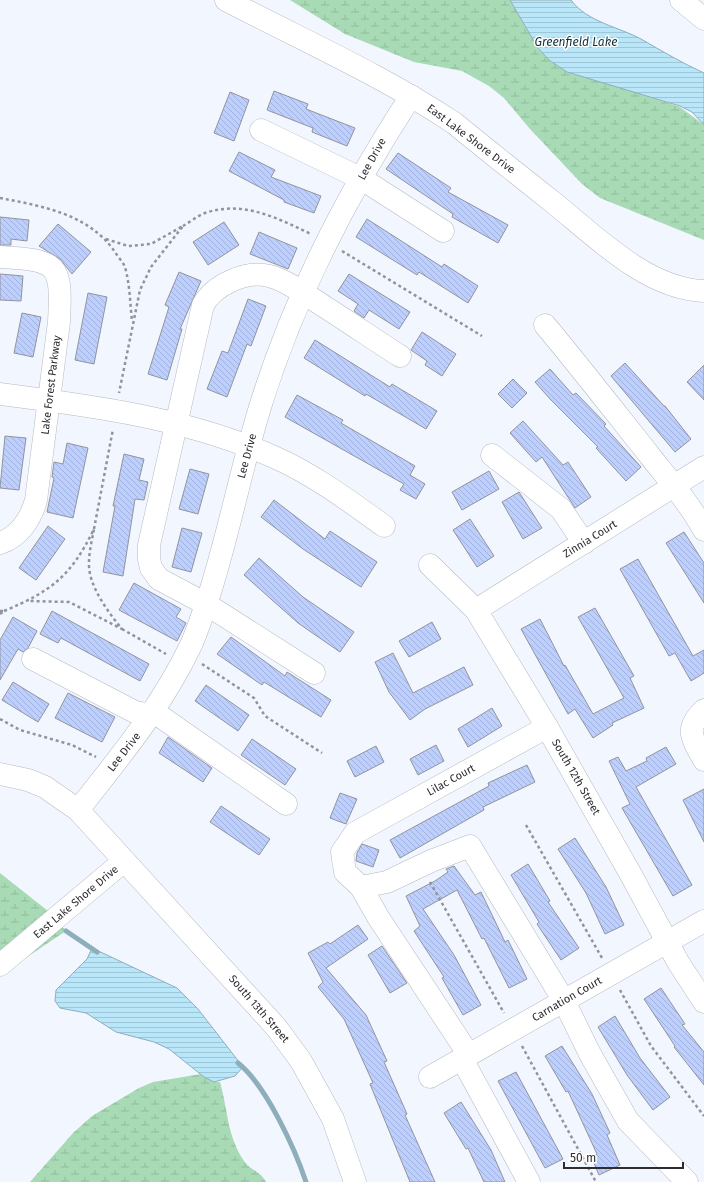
<svg xmlns="http://www.w3.org/2000/svg" width="704" height="1182" viewBox="0 0 704 1182" font-family="'Fira Sans',sans-serif">
	<defs>
		<pattern id="wetland-marsh" width="20" height="14" patternUnits="userSpaceOnUse"><rect width="20" height="14" fill="#a8dbb5"/><path d="M1 5h8M5 5V1M11 12h8M15 12V8" fill="none" stroke="#91bc9c"/></pattern>
		<pattern id="water-rules" width="6" height="5" patternUnits="userSpaceOnUse"><rect width="6" height="5" fill="#b9e6f8"/><path d="M0 2.5h6" fill="none" stroke="#9fc6d5"/></pattern>
		<pattern id="building-back-hatch" width="6" height="6" patternUnits="userSpaceOnUse"><rect width="6" height="6" fill="#bdcfff"/><path d="M-1 5l2 2M0 0l6 6M5-1l2 2" fill="none" stroke="#a3b2db"/></pattern>
	</defs>
	<rect width="100%" height="100%" fill="#f2f6ff"/>
	<g fill="url(#wetland-marsh)">
		<path d="M 290,0 L 510,0 L 538,48 L 567,72 L 630,90 L 680,107 L 704,125 L 704,240 L 600,198 L 582,184 L 530,129 L 504,98 L 489,86 L 462,71 L 414,62 L 345,34 Z"/>
		<path d="M 0,873 L 48,911 L 66,931 L 0,975 Z"/>
		<path d="M 201,1074 L 214,1082 L 220,1082 C 228,1110 227,1136 244,1161 C 250,1170 260,1171 266,1182 L 30,1182 L 73,1133 L 92,1116 L 139,1088 L 153,1082 Z"/>
	</g>
	<g fill="url(#water-rules)" stroke="#8faebc">
		<path d="M 510,0 L 571,0 C 587,22 619,27 641,39 C 662,51 682,63 704,73 L 704,125 L 692,112 L 680,106 L 567,72 L 549,60 L 538,48 Z"/>
		<path d="M 92,948 L 177,988 L 198,1009 L 243,1067 L 235,1076 L 214,1082 L 204,1077 L 169,1049 L 154,1042 L 116,1032 L 86,1013 L 60,1008 L 55,1001 L 56,990 L 87,959 Z"/>
	</g>
	<g fill="none" stroke-linecap="round" stroke-linejoin="round">
		<g stroke="#8faebc" stroke-width="5">
			<path d="M 66,931 L 97,952"/>
			<path d="M 238,1063 C 266,1085 295,1149 306,1182"/>
		</g>
	</g>
	<g fill="url(#building-back-hatch)" stroke="#91949c">
		<path d="M 274,91 L 308,104 L 306,109 L 355,128 L 347,146 L 312,132 L 313,128 L 267,110 Z"/>
		<path d="M 230,92 L 249,100 L 234,141 L 214,133 Z"/>
		<path d="M 239,152 L 275,170 L 271,177 L 321,196 L 314,213 L 284,202 L 284,200 L 229,171 Z"/>
		<path d="M 398,153 L 451,188 L 448,192 L 508,225 L 498,243 L 452,217 L 453,214 L 386,169 Z"/>
		<path d="M 0,217 L 29,220 L 27,241 L 11,239 L 11,245 L 0,245 Z"/>
		<path d="M 367,219 L 442,267 L 444,264 L 478,286 L 468,303 L 419,272 L 417,275 L 356,237 Z"/>
		<path d="M 224,222 L 239,245 L 208,265 L 193,242 Z"/>
		<path d="M 58,224 L 91,252 L 72,274 L 60,259 L 39,246 Z"/>
		<path d="M 259,232 L 297,248 L 288,269 L 250,254 Z"/>
		<path d="M 179,272 L 201,281 L 180,329 L 182,329 L 167,380 L 148,374 L 169,307 L 165,305 Z"/>
		<path d="M 0,274 L 23,276 L 21,301 L 0,300 Z"/>
		<path d="M 349,274 L 410,312 L 399,329 L 369,310 L 364,318 L 354,311 L 358,304 L 338,291 Z"/>
		<path d="M 88,293 L 107,297 L 94,364 L 75,360 Z"/>
		<path d="M 248,299 L 266,306 L 251,346 L 247,344 L 227,397 L 207,389 L 222,351 L 228,353 Z"/>
		<path d="M 22,313 L 41,317 L 33,357 L 14,353 Z"/>
		<path d="M 422,332 L 456,354 L 442,376 L 425,365 L 427,361 L 411,350 Z"/>
		<path d="M 315,340 L 390,387 L 392,384 L 437,411 L 426,429 L 366,394 L 365,396 L 304,358 Z"/>
		<path d="M 625,363 L 664,406 L 665,406 L 691,439 L 675,452 L 611,376 Z"/>
		<path d="M 704,365 L 704,400 L 687,382 Z"/>
		<path d="M 550,369 L 573,395 L 576,393 L 606,424 L 604,426 L 641,467 L 626,481 L 596,448 L 598,447 L 550,399 L 535,382 Z"/>
		<path d="M 513,379 L 527,393 L 512,408 L 498,394 Z"/>
		<path d="M 297,395 L 343,420 L 341,423 L 415,466 L 410,475 L 425,484 L 416,499 L 400,490 L 404,484 L 285,417 Z"/>
		<path d="M 523,421 L 563,465 L 568,462 L 591,497 L 575,508 L 542,457 L 536,462 L 510,433 Z"/>
		<path d="M 5,436 L 26,438 L 19,490 L 0,488 Z"/>
		<path d="M 67,443 L 88,448 L 73,518 L 47,512 L 54,478 L 52,477 L 54,462 L 63,464 Z"/>
		<path d="M 124,454 L 144,459 L 139,480 L 148,482 L 144,500 L 135,499 L 123,576 L 103,572 L 115,506 L 113,506 Z"/>
		<path d="M 190,469 L 209,474 L 198,514 L 179,509 Z"/>
		<path d="M 489,471 L 499,489 L 462,510 L 452,492 Z"/>
		<path d="M 519,492 L 542,528 L 523,539 L 502,502 Z"/>
		<path d="M 274,500 L 325,539 L 330,531 L 377,562 L 361,587 L 303,549 L 261,517 Z"/>
		<path d="M 470,519 L 494,556 L 477,567 L 453,530 Z"/>
		<path d="M 48,526 L 65,539 L 36,580 L 19,568 Z"/>
		<path d="M 182,528 L 202,533 L 191,572 L 172,567 Z"/>
		<path d="M 684,532 L 704,563 L 704,603 L 666,543 Z"/>
		<path d="M 259,558 L 303,597 L 354,632 L 340,652 L 298,623 L 244,575 Z"/>
		<path d="M 638,559 L 693,656 L 704,650 L 704,673 L 691,681 L 675,653 L 669,656 L 620,569 Z"/>
		<path d="M 134,583 L 181,609 L 176,617 L 186,623 L 177,641 L 119,610 Z"/>
		<path d="M 595,608 L 634,676 L 630,678 L 644,708 L 612,723 L 613,725 L 593,738 L 575,709 L 568,714 L 521,629 L 540,619 L 564,666 L 565,665 L 593,714 L 624,698 L 578,617 Z"/>
		<path d="M 52,611 L 149,664 L 140,681 L 61,638 L 58,643 L 40,634 Z"/>
		<path d="M 13,617 L 37,631 L 28,648 L 23,652 L 18,649 L 0,680 L 0,640 Z"/>
		<path d="M 432,622 L 441,639 L 409,657 L 399,641 Z"/>
		<path d="M 231,637 L 285,676 L 287,672 L 331,700 L 321,717 L 264,682 L 262,685 L 217,654 Z"/>
		<path d="M 393,653 L 413,693 L 464,667 L 473,685 L 425,709 L 410,720 L 389,692 L 375,662 Z"/>
		<path d="M 13,682 L 49,704 L 38,722 L 2,700 Z"/>
		<path d="M 206,685 L 249,715 L 238,731 L 195,701 Z"/>
		<path d="M 68,693 L 115,717 L 102,742 L 55,718 Z"/>
		<path d="M 492,708 L 502,726 L 468,747 L 458,729 Z"/>
		<path d="M 168,737 L 212,768 L 203,782 L 159,753 Z"/>
		<path d="M 252,739 L 296,769 L 285,785 L 241,755 Z"/>
		<path d="M 436,745 L 444,761 L 418,775 L 410,759 Z"/>
		<path d="M 376,746 L 384,762 L 355,777 L 347,761 Z"/>
		<path d="M 666,747 L 676,764 L 636,787 L 692,885 L 673,896 L 622,808 L 630,804 L 609,761 L 618,757 L 626,771 L 647,761 L 646,758 Z"/>
		<path d="M 527,765 L 535,782 L 483,807 L 484,810 L 400,858 L 390,840 L 489,786 L 488,783 Z"/>
		<path d="M 704,789 L 704,842 L 683,800 Z"/>
		<path d="M 340,793 L 357,799 L 346,824 L 330,818 Z"/>
		<path d="M 221,806 L 270,839 L 259,855 L 210,822 Z"/>
		<path d="M 575,838 L 606,887 L 624,925 L 605,934 L 586,893 L 558,849 Z"/>
		<path d="M 362,844 L 379,850 L 373,867 L 356,861 L 357,853 Z"/>
		<path d="M 528,864 L 550,901 L 548,902 L 579,948 L 561,960 L 537,924 L 539,922 L 511,875 Z"/>
		<path d="M 454,866 L 475,895 L 481,892 L 505,942 L 508,940 L 527,979 L 509,988 L 484,938 L 482,939 L 457,890 L 423,909 L 454,955 L 481,1005 L 463,1015 L 442,978 L 444,977 L 414,931 L 420,926 L 406,896 L 435,881 L 448,872 L 446,869 Z"/>
		<path d="M 358,925 L 368,939 L 326,968 L 366,1015 L 387,1061 L 384,1062 L 407,1114 L 405,1115 L 435,1182 L 410,1182 L 370,1084 L 373,1083 L 344,1019 L 318,987 L 323,982 L 308,953 L 328,942 L 330,944 Z"/>
		<path d="M 382,946 L 407,983 L 390,993 L 368,955 Z"/>
		<path d="M 661,988 L 685,1024 L 682,1025 L 704,1052 L 704,1085 L 674,1047 L 675,1046 L 644,999 Z"/>
		<path d="M 615,1016 L 640,1058 L 670,1097 L 653,1110 L 627,1075 L 598,1027 Z"/>
		<path d="M 562,1046 L 592,1094 L 610,1133 L 607,1135 L 620,1165 L 599,1175 L 591,1156 L 597,1154 L 568,1091 L 566,1092 L 545,1056 Z"/>
		<path d="M 516,1072 L 563,1159 L 545,1168 L 498,1081 Z"/>
		<path d="M 461,1102 L 491,1150 L 505,1182 L 484,1182 L 468,1148 L 466,1149 L 444,1113 Z"/>
	</g>
	<g fill="none" stroke-linecap="round" stroke-linejoin="round">
		<g stroke="#b6b9c2" stroke-width="23">
			<g id="minor">
				<path d="M 226,0 C 302,40 382,75 454,123 C 487,150 521,177 554,203 C 596,237 647,289 704,291"/>
				<path d="M 681,0 L 704,19"/>
				<path d="M 261,130 L 362,179 L 443,231"/>
				<path d="M 0,257 C 59,260 62,264 59,322 L 36,500 C 31,519 19,537 0,543"/>
				<path d="M 545,325 C 581,368 615,412 650,456 C 669,480 689,503 704,530"/>
				<path d="M 0,394 C 93,406 187,418 274,457 C 313,474 349,501 384,526"/>
				<path d="M 492,455 L 561,509 L 584,543"/>
				<path d="M 430,565 L 476,610 L 547,727 L 630,873 L 678,962 L 704,1002"/>
				<path d="M 476,610 L 704,467"/>
				<path d="M 33,659 L 135,712 L 147,714 L 154,712 L 286,804"/>
				<path d="M 314,673 L 206,604 L 159,579 L 151,568 L 149,559 L 149,545 L 203,305 C 214,285 246,270 269,276 C 287,280 309,297 325,307 C 350,323 375,340 400,356"/>
				<path d="M 704,710 C 684,729 692,738 704,760"/>
				<path d="M 547,727 L 355,833 L 342,852 L 345,872 L 361,887 L 387,882 L 431,861 L 470,846 L 564,1001 L 590,1054 L 628,1121 L 687,1182"/>
				<path d="M 0,774 L 28,780 L 45,787 L 78,810 L 276,1027 L 301,1061 L 333,1119 L 355,1182"/>
				<path d="M 78,810 C 120,757 162,706 191,645 C 199,627 205,608 211,589 C 230,528 242,465 261,404 C 295,295 349,191 411,96"/>
				<path d="M 361,887 L 378,917 L 469,1055"/>
				<path d="M 0,965 L 124,861"/>
				<path d="M 462,1059 L 529,1182"/>
				<path d="M 430,1077 L 704,921"/>
			</g>
		</g>
		<g stroke="#92949b" stroke-width="2.5" stroke-dasharray="3 3" stroke-linecap="butt">
			<path d="M 0,198 C 42,206 89,214 115,252 C 118,257 123,262 125,267 C 130,285 130,303 132,321"/>
			<path d="M 183,226 C 190,222 197,216 205,213 C 243,200 277,218 311,234"/>
			<path d="M 106,239 L 128,246 L 151,244 L 183,226 L 151,267 L 140,290 L 119,393"/>
			<path d="M 342,251 L 482,336"/>
			<path d="M 94,529 L 113,429"/>
			<path d="M 0,611 L 4,611 L 0,614"/>
			<path d="M 4,611 C 52,591 71,576 94,529 C 92,540 89,552 89,563 C 88,585 108,612 122,629 L 69,602 L 29,601"/>
			<path d="M 122,629 L 166,654"/>
			<path d="M 202,664 L 254,698 L 265,716 L 322,753"/>
			<path d="M 0,719 L 20,730 L 72,745 L 96,757"/>
			<path d="M 526,825 L 602,958"/>
			<path d="M 430,882 L 504,1013"/>
			<path d="M 620,990 L 651,1046 L 704,1116"/>
			<path d="M 522,1046 L 596,1182"/>
		</g>
		<use href="#minor" stroke="#fff" stroke-width="22"/>
	</g>
	<g text-anchor="middle" dominant-baseline="central" stroke-width="3" stroke-linejoin="round" paint-order="stroke">
		<g font-size="11" fill="#2c2d31" stroke="#fff">
			<text transform="translate(471 139) rotate(37)">East Lake Shore Drive</text>
			<text transform="translate(372 159) rotate(-61)">Lee Drive</text>
			<text transform="translate(51 385) rotate(-83)">Lake Forest Parkway</text>
			<text transform="translate(247 456) rotate(-75)">Lee Drive</text>
			<text transform="translate(590 539) rotate(-32)">Zinnia Court</text>
			<text transform="translate(124 752) rotate(-52)">Lee Drive</text>
			<text transform="translate(576 777) rotate(60)">South 12th Street</text>
			<text transform="translate(451 780) rotate(-29)">Lilac Court</text>
			<text transform="translate(76 902) rotate(-40)">East Lake Shore Drive</text>
			<text transform="translate(567 999) rotate(-30)">Carnation Court</text>
			<text transform="translate(259 1009) rotate(49)">South 13th Street</text>
		</g>
		<g font-size="12" font-style="italic" fill="#0d323f" stroke="#fff">
			<text x="576" y="42">Greenfield Lake</text>
		</g>
	</g>
	<path d="M564 1162v6h119v-6" fill="none" stroke="#2c2d31" stroke-width="2"/>
	<text x="570" y="1162" font-size="12" fill="#2c2d31" stroke="#ffffff" stroke-width="3" paint-order="stroke">50 m</text>
</svg>
